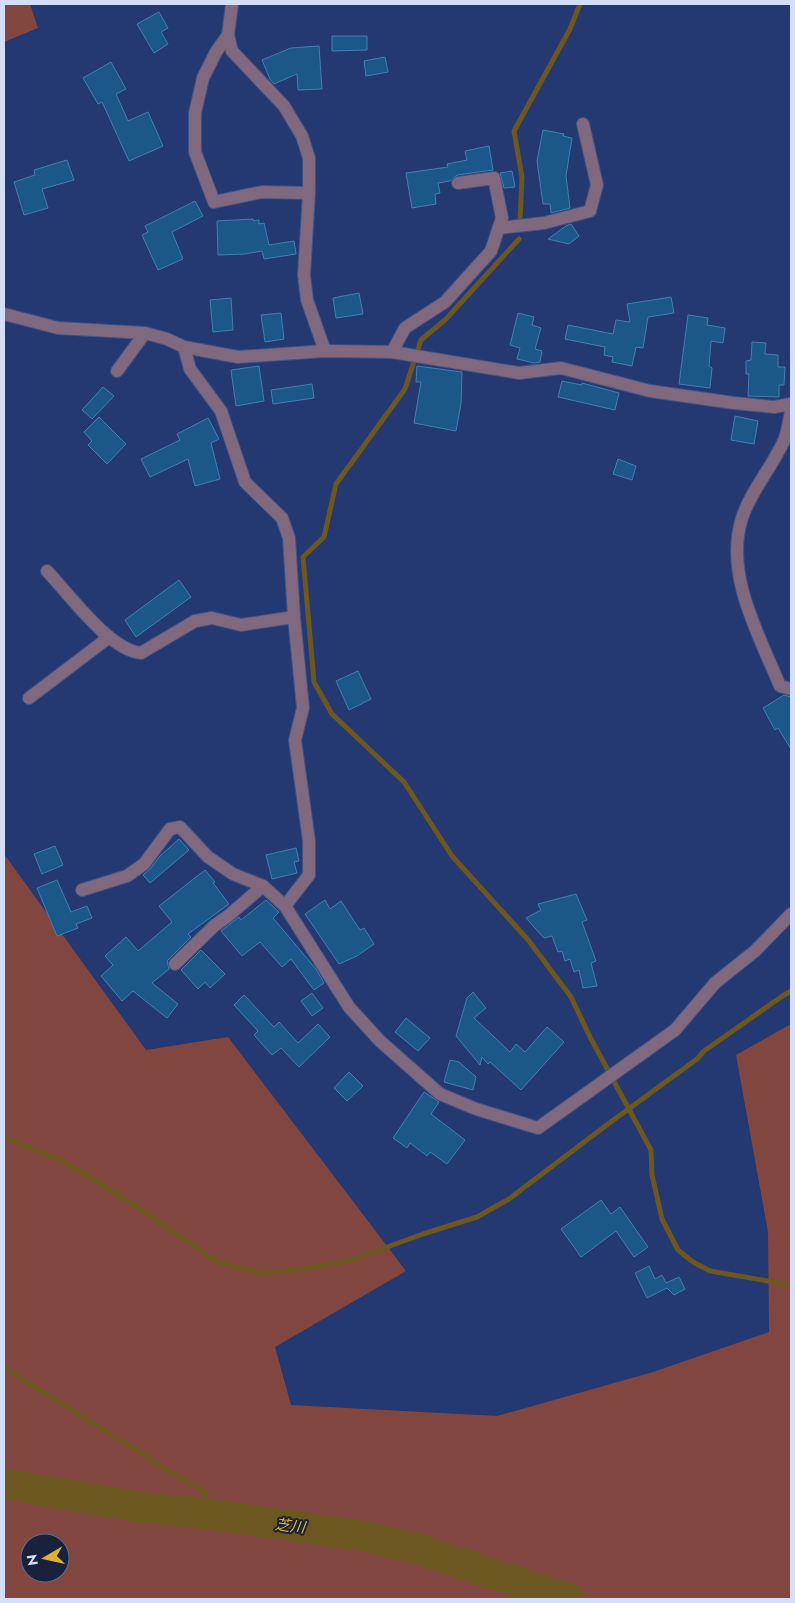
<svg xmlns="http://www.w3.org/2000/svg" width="795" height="1603" viewBox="0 0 795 1603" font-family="Jost,'Noto Sans JP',sans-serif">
	<rect width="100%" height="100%" fill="#243871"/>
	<g fill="#824640" fill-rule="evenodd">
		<path d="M 4,4 L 30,4 L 38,28 L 4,42 Z"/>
		<path d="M 4,854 L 146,1050 L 228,1037 L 406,1271 L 275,1347 L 291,1405 L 497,1416 L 653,1372 L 769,1332 L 768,1232 L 736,1055 L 791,1024 L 791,1599 L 4,1599 ZM 30,1543 L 60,1543 L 60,1573 L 30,1573 Z"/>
	</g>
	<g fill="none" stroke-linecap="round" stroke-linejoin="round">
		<g stroke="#6d5720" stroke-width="5">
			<path d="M 520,219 L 522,177 L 514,131 L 570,29 L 580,4"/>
			<path d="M 519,239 L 446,319 L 421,340 L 405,389 L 336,484 L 324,537 L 303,557 L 314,682 L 332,714 L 404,782 L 452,856 L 529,941 L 571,997 L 590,1037 L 651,1150 L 652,1175 L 662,1219 L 678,1250 L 693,1262 L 710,1271 L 791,1285"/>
			<path d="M 4,1137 L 62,1161 L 133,1204 L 207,1255 L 223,1264 L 261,1273 L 298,1270 L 349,1261 L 423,1234 L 477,1217 L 509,1199 L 608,1124 L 697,1059 L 704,1051 L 781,997 L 791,991"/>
			<path d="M 4,1368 L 154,1461 C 168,1474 189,1481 205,1492 L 208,1514"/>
		</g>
		<path stroke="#6d5720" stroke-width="31" d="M 4,1484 L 140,1507 L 208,1514 L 363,1536 L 415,1548 L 569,1599"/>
	</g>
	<g fill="#1b5889" stroke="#447fb3">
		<path d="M 159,12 L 168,28 L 161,32 L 168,44 L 154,53 L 137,24 Z"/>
		<path d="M 332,36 L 367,36 L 367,50 L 332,51 Z"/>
		<path d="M 319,46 L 322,89 L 298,90 L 297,74 L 274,84 L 270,79 L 262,60 L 291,48 Z"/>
		<path d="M 385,57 L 388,72 L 366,76 L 364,61 Z"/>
		<path d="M 111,62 L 126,89 L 116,94 L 128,121 L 148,112 L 163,146 L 129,161 L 102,102 L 98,104 L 83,78 Z"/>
		<path d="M 543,130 L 564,134 L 563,136 L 572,138 L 566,176 L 570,208 L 551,213 L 550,204 L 543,204 L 537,161 Z"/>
		<path d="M 489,146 L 493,170 L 457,175 L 450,181 L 438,183 L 440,193 L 435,194 L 436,204 L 412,208 L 406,173 L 448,167 L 447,164 L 467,160 L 465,151 Z"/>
		<path d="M 67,160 L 74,180 L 42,189 L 48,208 L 24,215 L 14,182 L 35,175 L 34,170 Z"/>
		<path d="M 512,171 L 515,187 L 504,188 L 500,173 Z"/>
		<path d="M 195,201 L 203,216 L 172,232 L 183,259 L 158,270 L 142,235 L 148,232 L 145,226 Z"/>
		<path d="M 253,219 L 253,221 L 259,220 L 259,224 L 264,223 L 269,245 L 294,241 L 296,254 L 264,259 L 262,251 L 245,254 L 218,255 L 217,221 Z"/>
		<path d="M 571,224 L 579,236 L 569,244 L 548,239 L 566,226 Z"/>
		<path d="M 359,293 L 363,314 L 336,318 L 333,298 Z"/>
		<path d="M 671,297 L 674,313 L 648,317 L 643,348 L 636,347 L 632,366 L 612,362 L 613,357 L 604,355 L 605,347 L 565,339 L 568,325 L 613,334 L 616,320 L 630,322 L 627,304 Z"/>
		<path d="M 231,298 L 233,330 L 213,332 L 210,300 Z"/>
		<path d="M 281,313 L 284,339 L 265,342 L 261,315 Z"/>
		<path d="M 518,313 L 534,317 L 532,325 L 541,328 L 535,349 L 542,351 L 540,362 L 534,363 L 517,359 L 520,348 L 510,345 Z"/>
		<path d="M 688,315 L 708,318 L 707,325 L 725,328 L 723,343 L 711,341 L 709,366 L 712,368 L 710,388 L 679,384 Z"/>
		<path d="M 752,342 L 766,343 L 765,354 L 778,355 L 778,367 L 785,367 L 784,385 L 779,385 L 779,397 L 748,396 L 749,374 L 746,374 L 746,361 L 751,360 Z"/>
		<path d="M 259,366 L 264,401 L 236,406 L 231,370 Z"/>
		<path d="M 417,366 L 462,372 L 461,404 L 456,431 L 414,423 L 421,382 L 416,382 Z"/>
		<path d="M 562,381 L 582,385 L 582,383 L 619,393 L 615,410 L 558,397 Z"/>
		<path d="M 312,384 L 314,398 L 273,404 L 271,390 Z"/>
		<path d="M 103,387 L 114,396 L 92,419 L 82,410 Z"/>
		<path d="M 735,416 L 758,421 L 754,444 L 731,440 Z"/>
		<path d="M 99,417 L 126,444 L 107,464 L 88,445 L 92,441 L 84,432 Z"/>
		<path d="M 208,418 L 219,439 L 211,443 L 220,479 L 195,486 L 188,459 L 150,477 L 141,459 L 180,440 L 177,434 Z"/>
		<path d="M 618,459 L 636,466 L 632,480 L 613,474 Z"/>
		<path d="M 179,580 L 191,597 L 136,637 L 125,620 Z"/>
		<path d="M 358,671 L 371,699 L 349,710 L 336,681 Z"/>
		<path d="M 784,695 L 791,697 L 791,749 L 778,728 L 775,730 L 763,708 Z"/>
		<path d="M 179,839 L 189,850 L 150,883 L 143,875 L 150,869 L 160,856 Z"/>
		<path d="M 55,846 L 63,865 L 42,874 L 34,854 Z"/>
		<path d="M 296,848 L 299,861 L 294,862 L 297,873 L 272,879 L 266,855 Z"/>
		<path d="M 205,870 L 215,882 L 213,883 L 229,904 L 188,934 L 191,937 L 167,961 L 169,969 L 152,983 L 178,1004 L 167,1018 L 133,991 L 122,1001 L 101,976 L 113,965 L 105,956 L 126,937 L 138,951 L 172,922 L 159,906 Z"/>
		<path d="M 57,880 L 71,912 L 87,906 L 92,918 L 76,924 L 78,928 L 57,936 L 37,888 Z"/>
		<path d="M 576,894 L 587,920 L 582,922 L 596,961 L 591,963 L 597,986 L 583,988 L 579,970 L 574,972 L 570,959 L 565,961 L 562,951 L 558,952 L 552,936 L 544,938 L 526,918 L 541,910 L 538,904 Z"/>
		<path d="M 266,900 L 279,912 L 273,918 L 316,969 L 324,983 L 314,990 L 291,959 L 282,967 L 260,942 L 242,956 L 221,931 L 239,917 L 241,920 Z"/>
		<path d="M 325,900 L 330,909 L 341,901 L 360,930 L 364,928 L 374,944 L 357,956 L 339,964 L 305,914 Z"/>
		<path d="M 201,950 L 225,974 L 210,988 L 205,982 L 198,989 L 181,970 Z"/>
		<path d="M 473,992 L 486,1008 L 474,1018 L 510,1052 L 516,1044 L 525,1052 L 547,1027 L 564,1042 L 521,1090 L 490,1062 L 488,1064 L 482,1057 L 480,1065 L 456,1036 L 467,998 Z"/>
		<path d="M 312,993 L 323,1008 L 312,1016 L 301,1001 Z"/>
		<path d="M 244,995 L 274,1027 L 279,1022 L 298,1043 L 318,1024 L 330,1037 L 299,1067 L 281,1048 L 272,1055 L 254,1035 L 258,1031 L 234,1005 Z"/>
		<path d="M 406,1018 L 430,1038 L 418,1051 L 395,1032 Z"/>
		<path d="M 450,1060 L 459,1062 L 476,1077 L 473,1090 L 444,1082 Z"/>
		<path d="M 349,1072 L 363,1086 L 347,1101 L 334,1088 Z"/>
		<path d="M 424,1092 L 439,1102 L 431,1114 L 465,1140 L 447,1164 L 430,1152 L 427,1156 L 410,1143 L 407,1148 L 393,1138 Z"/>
		<path d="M 601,1200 L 611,1214 L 620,1207 L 648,1247 L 634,1257 L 616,1231 L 581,1257 L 561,1229 Z"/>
		<path d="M 649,1266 L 655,1279 L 662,1275 L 666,1283 L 679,1277 L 685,1289 L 674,1295 L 667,1288 L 647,1298 L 635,1273 Z"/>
	</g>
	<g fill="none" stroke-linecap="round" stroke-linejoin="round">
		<g stroke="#405387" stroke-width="14">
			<g id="street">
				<path d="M 232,4 L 228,35 L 232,51 L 284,106 L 302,136 L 309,158 L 309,193 L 304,275 L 307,300 L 325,351"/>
				<path d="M 228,35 L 216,52 L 203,78 L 195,113 L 195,152 L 214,202 L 262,192 L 309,193"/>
				<path d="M 499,228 L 544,223 L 590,211 L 597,185 L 583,124"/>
				<path d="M 4,314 L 58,328 L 145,333 L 167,339 L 184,347 L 238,357 L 325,351 L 392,352 L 519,373 L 561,368 L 650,391 L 734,403 L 774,407 L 791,404"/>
				<path d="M 184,347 L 190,369 L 221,411 L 245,482 L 282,518 L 289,538 L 294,617 L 303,708 L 295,740 L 309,841 L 309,875 L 285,906 L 349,1007 L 380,1041 L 440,1094 L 476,1109 L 538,1128 L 675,1030 L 715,983 L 755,951 L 791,914"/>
				<path d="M 392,352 L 405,328 L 445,302 L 491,251 L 502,218 L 494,178 L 458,183"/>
				<path d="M 117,371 L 145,333"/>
				<path d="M 791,412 C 789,420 788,430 785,438 C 774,465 751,490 742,518 C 724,574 759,635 780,686 L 791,689"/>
				<path d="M 47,571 C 69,594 109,650 141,653 L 195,621 L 212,618 L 241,625 L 294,617"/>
				<path d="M 29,698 L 108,638"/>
				<path d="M 82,890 L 127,876 L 144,864 L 170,829 L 180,827 L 208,857 L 233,874 L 263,886 L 285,906"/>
				<path d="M 175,964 L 214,926 L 228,916 L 263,886"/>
			</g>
		</g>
		<use href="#street" stroke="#80687f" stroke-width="12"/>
	</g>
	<g text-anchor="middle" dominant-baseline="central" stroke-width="4" stroke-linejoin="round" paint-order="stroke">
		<g font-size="15" font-style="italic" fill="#eeba24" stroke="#18223c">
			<text transform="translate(290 1526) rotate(7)">芝川</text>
		</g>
	</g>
	<rect width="795" height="1603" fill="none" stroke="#d2defa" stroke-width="10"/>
	<g transform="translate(45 1558) rotate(261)"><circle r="24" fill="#18223c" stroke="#626d88"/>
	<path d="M0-4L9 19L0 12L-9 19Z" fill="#dfb034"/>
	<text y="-8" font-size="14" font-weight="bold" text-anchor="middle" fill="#d2defa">N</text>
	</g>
</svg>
